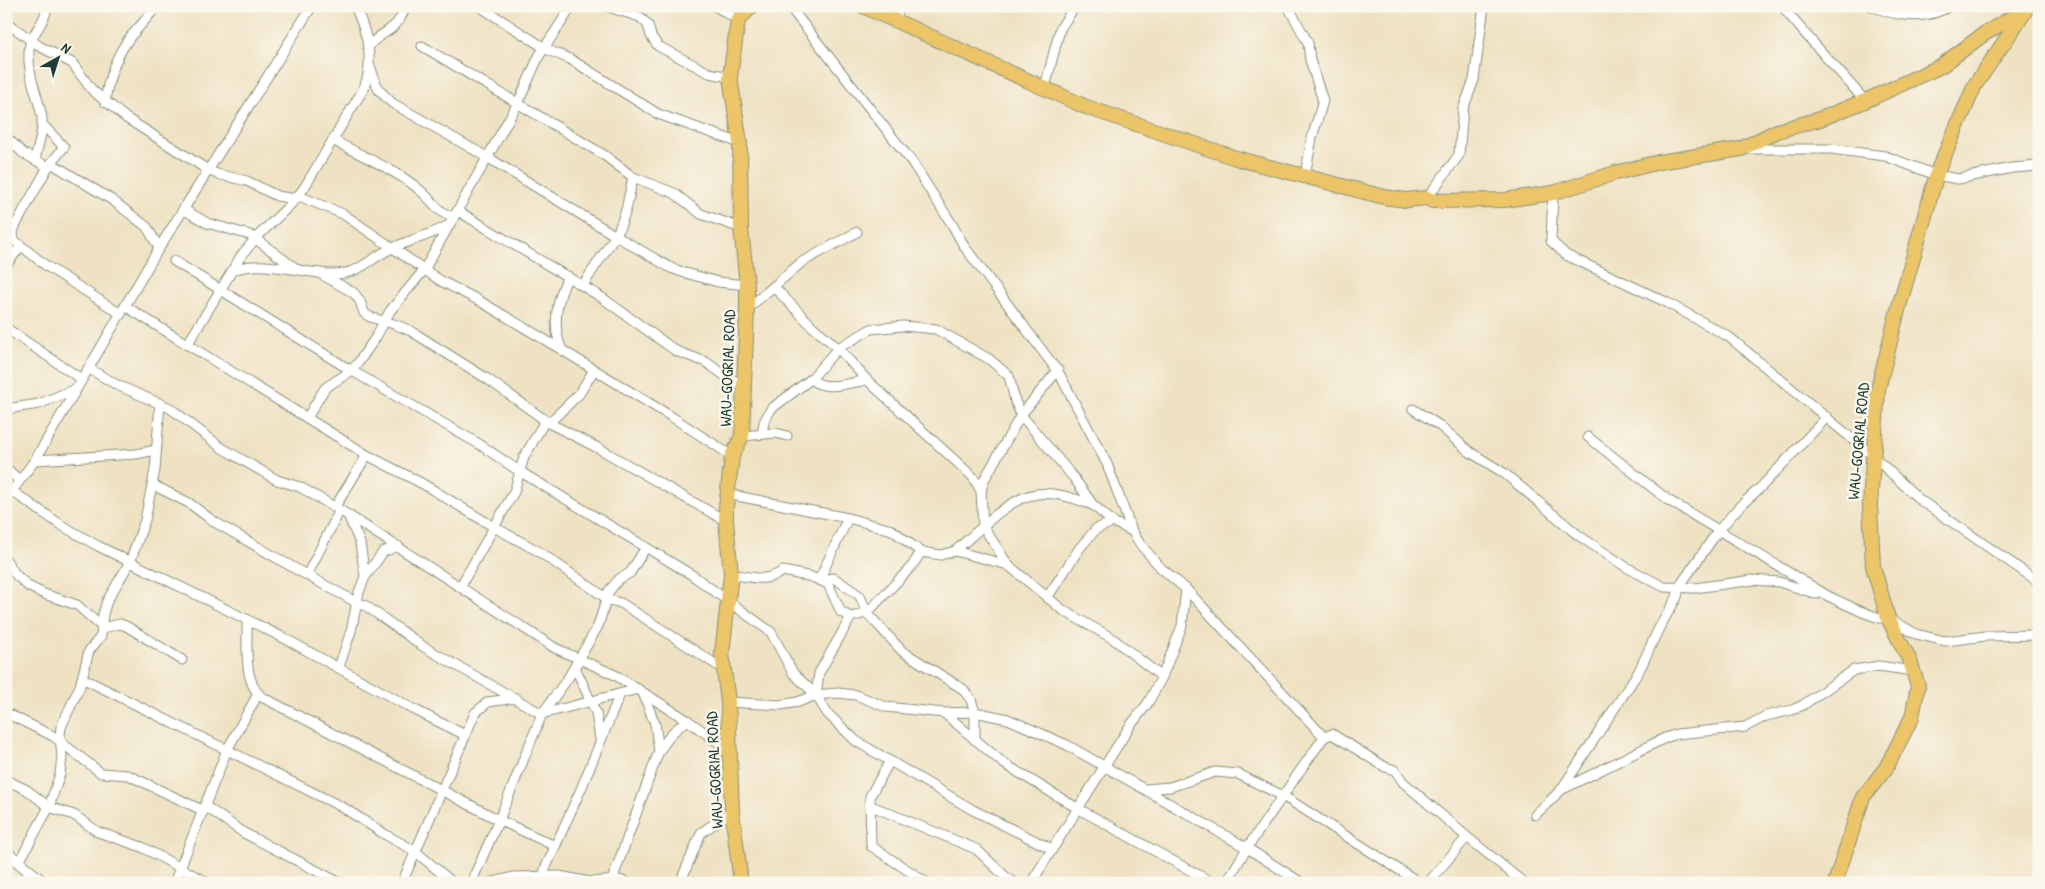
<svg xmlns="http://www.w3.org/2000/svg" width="2045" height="889" viewBox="0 0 2045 889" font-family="'Patrick Hand',sans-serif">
	<rect width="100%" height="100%" fill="#fbf7ec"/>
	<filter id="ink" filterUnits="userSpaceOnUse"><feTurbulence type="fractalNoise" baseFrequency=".02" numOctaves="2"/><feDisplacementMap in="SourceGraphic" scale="10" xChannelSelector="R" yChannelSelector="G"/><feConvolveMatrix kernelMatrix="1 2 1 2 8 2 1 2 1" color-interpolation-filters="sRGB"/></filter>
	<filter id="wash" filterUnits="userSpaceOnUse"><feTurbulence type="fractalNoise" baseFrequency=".0096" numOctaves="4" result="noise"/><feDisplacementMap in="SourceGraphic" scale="20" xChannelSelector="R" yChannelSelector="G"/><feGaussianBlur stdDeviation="1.12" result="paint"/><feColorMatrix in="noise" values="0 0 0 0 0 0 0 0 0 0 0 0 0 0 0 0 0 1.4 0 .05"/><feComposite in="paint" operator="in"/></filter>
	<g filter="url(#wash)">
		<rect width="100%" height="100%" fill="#efe2c3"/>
	</g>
	<g filter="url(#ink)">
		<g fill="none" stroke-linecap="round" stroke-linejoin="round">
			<g stroke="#87907c" stroke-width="11">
				<g id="minor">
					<path d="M 479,6 L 548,50 L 570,59 L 658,114 L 740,143"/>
					<path d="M 605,6 L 640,17 L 648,25 L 651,36 L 658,46 L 709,73 L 730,77"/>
					<path d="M 715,6 L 738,20"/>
					<path d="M 789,6 L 912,162 L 953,226 L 964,246 L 1059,373 L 1107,464 L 1132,531 L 1140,544 L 1161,568 L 1186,589 L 1324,737"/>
					<path d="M 894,6 L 900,23"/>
					<path d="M 1288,6 L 1308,43 L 1310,60 L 1323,101 L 1312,138 L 1305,175"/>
					<path d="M 1785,6 L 1786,11 C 1811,42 1839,70 1865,101"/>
					<path d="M 1871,6 C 1896,16 1926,21 1950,6"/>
					<path d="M 6,22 L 39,46 L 72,63 L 92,90 L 126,118 L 208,170 L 217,174 L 247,181 L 277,196 L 296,199"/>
					<path d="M 422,46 L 604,155 L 633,177 L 674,193 L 701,214 L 741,228"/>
					<path d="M 368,47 C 385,27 395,35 406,6"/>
					<path d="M 370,66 L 378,89 L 392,103 L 487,157 L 616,236 L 671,268 L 682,272 L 718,282 L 747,285"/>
					<path d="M 1045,87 L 1060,29 L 1075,6"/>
					<path d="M 105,102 C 108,79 116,55 131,36 C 140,26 148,17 157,6"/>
					<path d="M 42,124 L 64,147 L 48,167 L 15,226 L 13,233 L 14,240 L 45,265 L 121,314"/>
					<path d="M 6,137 L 23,153 L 48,167"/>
					<path d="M 333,140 C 358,154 400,172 421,191 C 433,201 437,213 454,217"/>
					<path d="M 1747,149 L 1831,149 L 1885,156 L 1936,175 L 1958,179 L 2012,168 L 2039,166"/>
					<path d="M 35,160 C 37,148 44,131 42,118 C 38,93 27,77 29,49 C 30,33 48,21 46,6"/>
					<path d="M 51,163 L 112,200 L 147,227 L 159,248"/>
					<path d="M 1553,193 L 1551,241 L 1566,255 L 1666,302 L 1729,337 L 1873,456 L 1920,500 L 2039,582"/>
					<path d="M 299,196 L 343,214 L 441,281 L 478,300 L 562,350 L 672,417 L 732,456"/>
					<path d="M 1427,198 L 1459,155 L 1463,109 L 1474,80 L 1484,6"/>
					<path d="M 183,209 L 207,223 L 250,235 L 298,270"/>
					<path d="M 458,211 L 601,297 L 676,351 L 706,362 L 724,375 L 745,386"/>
					<path d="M 174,261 L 347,368 L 479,444 L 519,471 L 692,575 L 771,632 L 793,673 L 816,695 L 827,713 L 856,741 L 973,810 L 1052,849"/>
					<path d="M 6,265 L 20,247"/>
					<path d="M 233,270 C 265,259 299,273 332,274 C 362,275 372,255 397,246 C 414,239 431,235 447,226"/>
					<path d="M 319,273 L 354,293 L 360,301 L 364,313 L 370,317 L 394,324 L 411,331 L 489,380 L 549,423 L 600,449 L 726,521"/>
					<path d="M 583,285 L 618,232 L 626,210 L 633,177"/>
					<path d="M 774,287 L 813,327 L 838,348 L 867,380 L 973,477 L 981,491 L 984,480 L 1021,415 L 1058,370"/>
					<path d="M 125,306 L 367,455 L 423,484 L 494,527 L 538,551 L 609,600 L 621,603 L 723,669"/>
					<path d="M 747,309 L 802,262 L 857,232"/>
					<path d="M 6,328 L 81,379"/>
					<path d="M 187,345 L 241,256 L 256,238 L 292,203 L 304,188 L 364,88 C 375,60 367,33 355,6"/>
					<path d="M 562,350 C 551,325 557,300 568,276"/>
					<path d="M 88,368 L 117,385 L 170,408 L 222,448 L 277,480 L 300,487 L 348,515 L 555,648 L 615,675 L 687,720 L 729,750"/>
					<path d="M 811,379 L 838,348 L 871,329 L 903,326 L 936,329 L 989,359 L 1009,376 L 1015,401 L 1021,415 L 1074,478 L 1093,505 L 1113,522 L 1132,531"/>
					<path d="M 6,409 L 39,404 L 75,389"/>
					<path d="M 1413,409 L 1440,426 L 1470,452 L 1504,473 L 1578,535 L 1626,567 L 1664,587 L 1695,588 L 1753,580 L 1779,582 L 1817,594"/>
					<path d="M 307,418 L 325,388 L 351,371 L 358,363 L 376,337 L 390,311 L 424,270 L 518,103 L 539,56 L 572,6"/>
					<path d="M 549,423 L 579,394 L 594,370"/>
					<path d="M 762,434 L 764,422 L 771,409 L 811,379 C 825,392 849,383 867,380"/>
					<path d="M 742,436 L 776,433 L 787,436"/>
					<path d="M 1588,437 L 1668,500 L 1828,596 L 1860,611 L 1879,618 L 1888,618 L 1916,634 L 1945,641 L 1986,636 L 2039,635"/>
					<path d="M 35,460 L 136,454 L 156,450"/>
					<path d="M 6,468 L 19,480"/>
					<path d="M 153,485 L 189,503 L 213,521 L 301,572 L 354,601 L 366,606 L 424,647 L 542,714 L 638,689"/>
					<path d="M 12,491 L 61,525 L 98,546 L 284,638 L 413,709 L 465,735"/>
					<path d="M 727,494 L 848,518 L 892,530 L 921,552"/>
					<path d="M 6,499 L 35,460 L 159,248 L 312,6"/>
					<path d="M 1093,505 C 1042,486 1024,489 983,526 L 1008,565 L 1064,611 L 1112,638 L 1162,677"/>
					<path d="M 335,507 L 367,455"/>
					<path d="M 348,515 L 360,543 L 365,576"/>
					<path d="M 848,518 L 819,580 L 834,578 L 860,596 L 867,613 L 902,651 L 963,689 L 971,700 L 975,712 L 1008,719 L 1067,745 L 1247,848 L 1302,883"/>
					<path d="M 955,551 L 1008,565"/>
					<path d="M 6,560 L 15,574 L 28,586 L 44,594 L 77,605 L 103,628 L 120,624 L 126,626 L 182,660"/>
					<path d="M 731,574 C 751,577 766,583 783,571 L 812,577 L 828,584 L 841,612 L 851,617"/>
					<path d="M 307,575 L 340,510"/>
					<path d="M 460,587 L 514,492 L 524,457 L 545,421"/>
					<path d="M 1047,598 L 1079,549 L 1096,529 L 1113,522"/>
					<path d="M 247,619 C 248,642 242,682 262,697 L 499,820 L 555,846"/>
					<path d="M 339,667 L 351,631 L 359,592 L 365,577 L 383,552 L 398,546"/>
					<path d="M 575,667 L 596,713 L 600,739"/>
					<path d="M 82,678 L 344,808 L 386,835 L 415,851 L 453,883"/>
					<path d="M 643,693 L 655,724 L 659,751"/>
					<path d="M 816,695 L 819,673 L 851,617 L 867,613 L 912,566 L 921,552 L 941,555 L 955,551 L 983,526 L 981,491"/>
					<path d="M 728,702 L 780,705 L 798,702 L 816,695 L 838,693 L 856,695 L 886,707 L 944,713 L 1003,763 L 1077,808 L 1213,883"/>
					<path d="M 6,713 L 53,736 L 101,773 L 128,775 L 204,811"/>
					<path d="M 944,713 L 975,712 L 975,740"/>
					<path d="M 890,761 L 870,796 L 871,846 L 927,883"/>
					<path d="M 6,780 L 27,790 L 49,807 L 74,815 L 98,832 L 142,847 L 208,883"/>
					<path d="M 1146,789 L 1170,787 L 1215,772 L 1238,774 L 1283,796 L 1420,883"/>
					<path d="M 1561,790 L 1639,671 L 1659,628 L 1677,597 L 1679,587 L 1718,531 L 1739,507 L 1761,487 L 1827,417"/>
					<path d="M 869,805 L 976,849 L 1008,879 L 1014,883"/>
					<path d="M 205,806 L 244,833 L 340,883"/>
					<path d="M 1535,815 L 1561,790 L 1665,738 L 1677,734 L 1745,727 L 1766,716 L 1792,710 L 1803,705 L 1854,670 L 1879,666 L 1913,671"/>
					<path d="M 19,862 L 49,807 L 60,774 L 62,757 L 60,735 L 61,727 L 80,686 L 89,651 L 101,636 L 103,614 L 107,601 L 130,562 L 145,520 L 155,470 L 160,403"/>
					<path d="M 174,883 L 227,750 L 258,694"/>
					<path d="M 402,883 L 475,713 L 488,702 L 516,698"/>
					<path d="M 471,883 L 499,820 L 542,714 L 568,678 L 598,626 L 609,591 L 619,579 L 630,573 L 646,547"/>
					<path d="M 489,883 L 513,877 L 559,876 L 590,882 L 619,880 L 628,883"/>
					<path d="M 543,883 L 545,869 L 581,789 L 620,694"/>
					<path d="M 611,883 L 659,751 L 672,733 L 687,720"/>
					<path d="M 680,883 L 701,833 L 732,811"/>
					<path d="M 1031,883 L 1130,726 L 1148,703 L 1162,677 L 1182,626 L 1186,589"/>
					<path d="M 1226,883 L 1247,848 L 1302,768 L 1324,737 L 1332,734 L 1385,767 L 1395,770 L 1403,782 L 1467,837 L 1524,883"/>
					<path d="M 1428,883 L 1467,837"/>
				</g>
			</g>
			<g stroke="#87907c" stroke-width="13">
				<path id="tertiary" d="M 6,852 L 44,883"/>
			</g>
			<g stroke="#87907c" stroke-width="16">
				<g id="primary">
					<path d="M 863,6 L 1086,107 L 1239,159 L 1384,197 L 1406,200 L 1427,198 L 1432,201 L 1504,200 L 1553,193 L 1615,173 L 1659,162 L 1741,149 L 1777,131 L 1820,119 L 1865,101 L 1941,66 L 1984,34 L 2027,9"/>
					<path d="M 741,883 L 732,811 L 728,702 L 722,654 L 731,574 L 726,521 L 726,507 L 732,456 L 742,436 L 747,309 L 747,285 L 741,228 L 740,143 L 730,77 L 738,20 L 752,6"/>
					<path d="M 1835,883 L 1863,797 L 1886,768 L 1912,717 L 1918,686 L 1910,661 L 1888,618 L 1873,566 L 1870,505 L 1878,389 L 1898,310 L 1938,170 L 1975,85 L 2024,13"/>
				</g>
			</g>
			<use href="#minor" stroke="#fff" stroke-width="9"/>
			<use href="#tertiary" stroke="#fff" stroke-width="11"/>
			<use href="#primary" stroke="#ecc569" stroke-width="14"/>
		</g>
	</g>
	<g text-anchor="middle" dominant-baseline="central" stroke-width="5" stroke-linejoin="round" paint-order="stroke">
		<g font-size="16" fill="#1f3d34" stroke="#fbf7ec">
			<text transform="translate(727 368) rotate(-88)">WAU-GOGRIAL ROAD</text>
			<text transform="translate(1858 441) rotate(-85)">WAU-GOGRIAL ROAD</text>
			<text transform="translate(714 770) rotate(-93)">WAU-GOGRIAL ROAD</text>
		</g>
	</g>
	<rect width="2045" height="889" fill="none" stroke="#fbf7ec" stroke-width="25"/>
	<g transform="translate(58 58) rotate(39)" stroke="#fbf7ec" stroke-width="4" paint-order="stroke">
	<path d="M0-4L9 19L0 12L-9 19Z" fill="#1f3d34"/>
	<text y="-8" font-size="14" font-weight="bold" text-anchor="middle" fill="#1f3d34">N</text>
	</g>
</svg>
